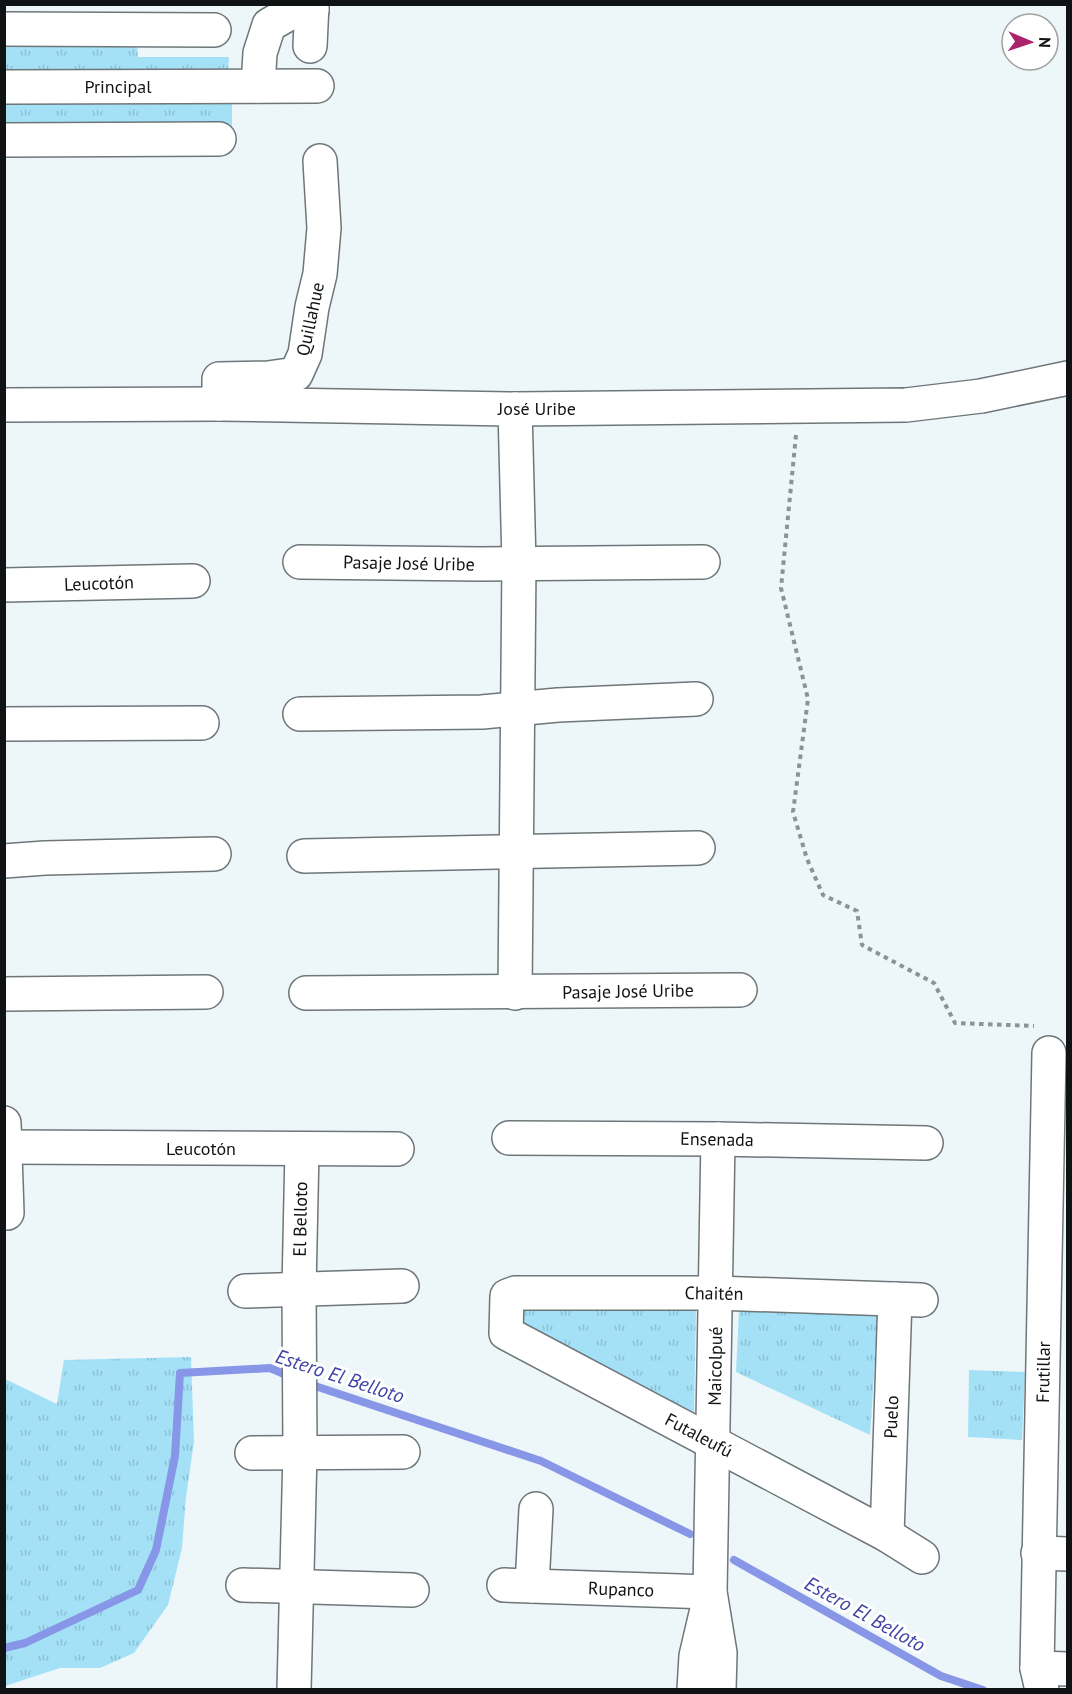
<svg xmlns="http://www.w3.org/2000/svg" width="1072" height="1694" viewBox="0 0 1072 1694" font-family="'PT Sans',sans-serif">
	<defs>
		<pattern id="grass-tufts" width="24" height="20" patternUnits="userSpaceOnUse" patternTransform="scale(1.5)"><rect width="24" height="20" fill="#a4e1f7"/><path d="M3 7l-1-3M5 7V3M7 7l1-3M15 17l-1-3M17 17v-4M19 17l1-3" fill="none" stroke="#8cc0d3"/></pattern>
	</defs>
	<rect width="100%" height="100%" fill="#edf6f9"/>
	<g fill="url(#grass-tufts)">
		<path d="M 5,43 L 137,43 L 138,57 L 229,57 L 228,76 L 5,71 Z"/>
		<path d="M 6,103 L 232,103 L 232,131 L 5,130 Z"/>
		<path d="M 516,1309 L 696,1309 L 694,1415 L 520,1325 Z"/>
		<path d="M 739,1310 L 878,1316 L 870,1435 L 736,1372 Z"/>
		<path d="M 191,1357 L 194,1442 L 186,1497 L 182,1548 L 168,1605 L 134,1653 L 100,1668 L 60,1668 L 5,1686 L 5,1379 L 57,1404 L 64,1360 Z"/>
		<path d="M 969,1370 L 1025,1372 L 1022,1440 L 968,1437 Z"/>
	</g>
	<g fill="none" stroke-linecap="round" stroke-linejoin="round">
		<g stroke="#8796e7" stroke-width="8">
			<path d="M 306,1383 L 541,1461 L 690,1534"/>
			<path d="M 734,1560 L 941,1676 L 983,1690"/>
			<path d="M 4,1648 L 25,1643 L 138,1590 L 156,1550 L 175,1456 L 180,1373 L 270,1368 L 291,1377"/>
		</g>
		<g stroke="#6e7679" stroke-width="36">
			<g id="minor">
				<path d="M 4,29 L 214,30"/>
				<path d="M 310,46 L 312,4"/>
				<path d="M 258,86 L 260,53 L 269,25 L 290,13 L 312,10"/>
				<path d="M 4,87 L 317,86"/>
				<path d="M 4,140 L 219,139"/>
				<path d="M 219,404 L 219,379 L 268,378 L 296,374 L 305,354 L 312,307 L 320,274 L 324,228 L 320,161"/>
				<path d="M 4,405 L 219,404 L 515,409 L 906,405 L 981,396 L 1068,378"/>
				<path d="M 515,409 L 519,563 L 515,993"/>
				<path d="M 300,562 L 480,564 L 703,562"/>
				<path d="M 4,585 L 193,581"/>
				<path d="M 300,714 L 482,712 L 558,705 L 696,699"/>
				<path d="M 4,724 L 202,723"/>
				<path d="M 304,856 L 698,848"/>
				<path d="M 4,861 L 45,858 L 214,854"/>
				<path d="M 306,993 L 740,990"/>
				<path d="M 4,994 L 206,992"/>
				<path d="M 4,1123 L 7,1213"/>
				<path d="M 509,1138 L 718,1139 L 926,1143"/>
				<path d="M 718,1139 L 710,1592 L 720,1653 L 719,1690"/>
				<path d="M 5,1147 L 397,1149"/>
				<path d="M 245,1291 L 402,1286"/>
				<path d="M 921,1300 L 716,1293 L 515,1293 L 507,1296 L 506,1333 L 887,1535 L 922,1557"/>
				<path d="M 252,1453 L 403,1452"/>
				<path d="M 887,1535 L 895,1299"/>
				<path d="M 1038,1553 L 1068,1554"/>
				<path d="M 243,1585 L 412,1590"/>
				<path d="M 504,1585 L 710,1592"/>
				<path d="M 532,1586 L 536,1509"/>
				<path d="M 1037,1668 L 1068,1669"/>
				<path d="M 294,1690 L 300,1452 L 299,1289 L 302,1149"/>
				<path d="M 694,1690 L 696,1656 L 707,1609"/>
				<path d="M 1042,1690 L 1037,1668 L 1049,1053"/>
			</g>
		</g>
		<path stroke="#8c9395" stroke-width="4" stroke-dasharray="4.5 4.5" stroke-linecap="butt" d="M 796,435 L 781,588 L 808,699 L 793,812 L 807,859 L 823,895 L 857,911 L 862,945 L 934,983 L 955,1023 L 1034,1026"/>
		<use href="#minor" stroke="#fff" stroke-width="33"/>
	</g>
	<g text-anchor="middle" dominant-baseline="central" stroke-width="6" stroke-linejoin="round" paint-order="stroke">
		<g font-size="18" fill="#101314" stroke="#fff">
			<text x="118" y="86">Principal</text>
			<text transform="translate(310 319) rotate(-78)">Quillahue</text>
			<text x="537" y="408">José Uribe</text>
			<text transform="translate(409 563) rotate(1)">Pasaje José Uribe</text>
			<text transform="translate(99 583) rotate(-2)">Leucotón</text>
			<text transform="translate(628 991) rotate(-1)">Pasaje José Uribe</text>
			<text transform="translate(717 1139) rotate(1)">Ensenada</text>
			<text x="201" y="1148">Leucotón</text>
			<text transform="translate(300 1219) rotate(-89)">El Belloto</text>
			<text transform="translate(714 1293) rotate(1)">Chaitén</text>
			<text transform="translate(715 1366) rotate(-89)">Maicolpué</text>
			<text transform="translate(1043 1372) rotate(-89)">Frutillar</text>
			<text transform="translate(891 1417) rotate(-88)">Puelo</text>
			<text transform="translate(699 1435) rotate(28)">Futaleufú</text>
			<text transform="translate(621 1589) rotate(2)">Rupanco</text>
		</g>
		<g font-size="20" font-style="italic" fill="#3e45a4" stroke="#fff">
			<text transform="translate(340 1376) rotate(18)">Estero El Belloto</text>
			<text transform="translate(865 1614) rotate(29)">Estero El Belloto</text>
		</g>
	</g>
	<rect width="1072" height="1694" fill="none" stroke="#101314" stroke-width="12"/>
	<g transform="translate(1030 42) rotate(92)"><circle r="28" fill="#ffffff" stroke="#9fa1a1" stroke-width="1.5"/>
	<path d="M0-4.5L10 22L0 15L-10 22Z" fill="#aa236b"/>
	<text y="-9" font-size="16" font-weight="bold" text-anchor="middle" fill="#101314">N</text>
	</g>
</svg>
